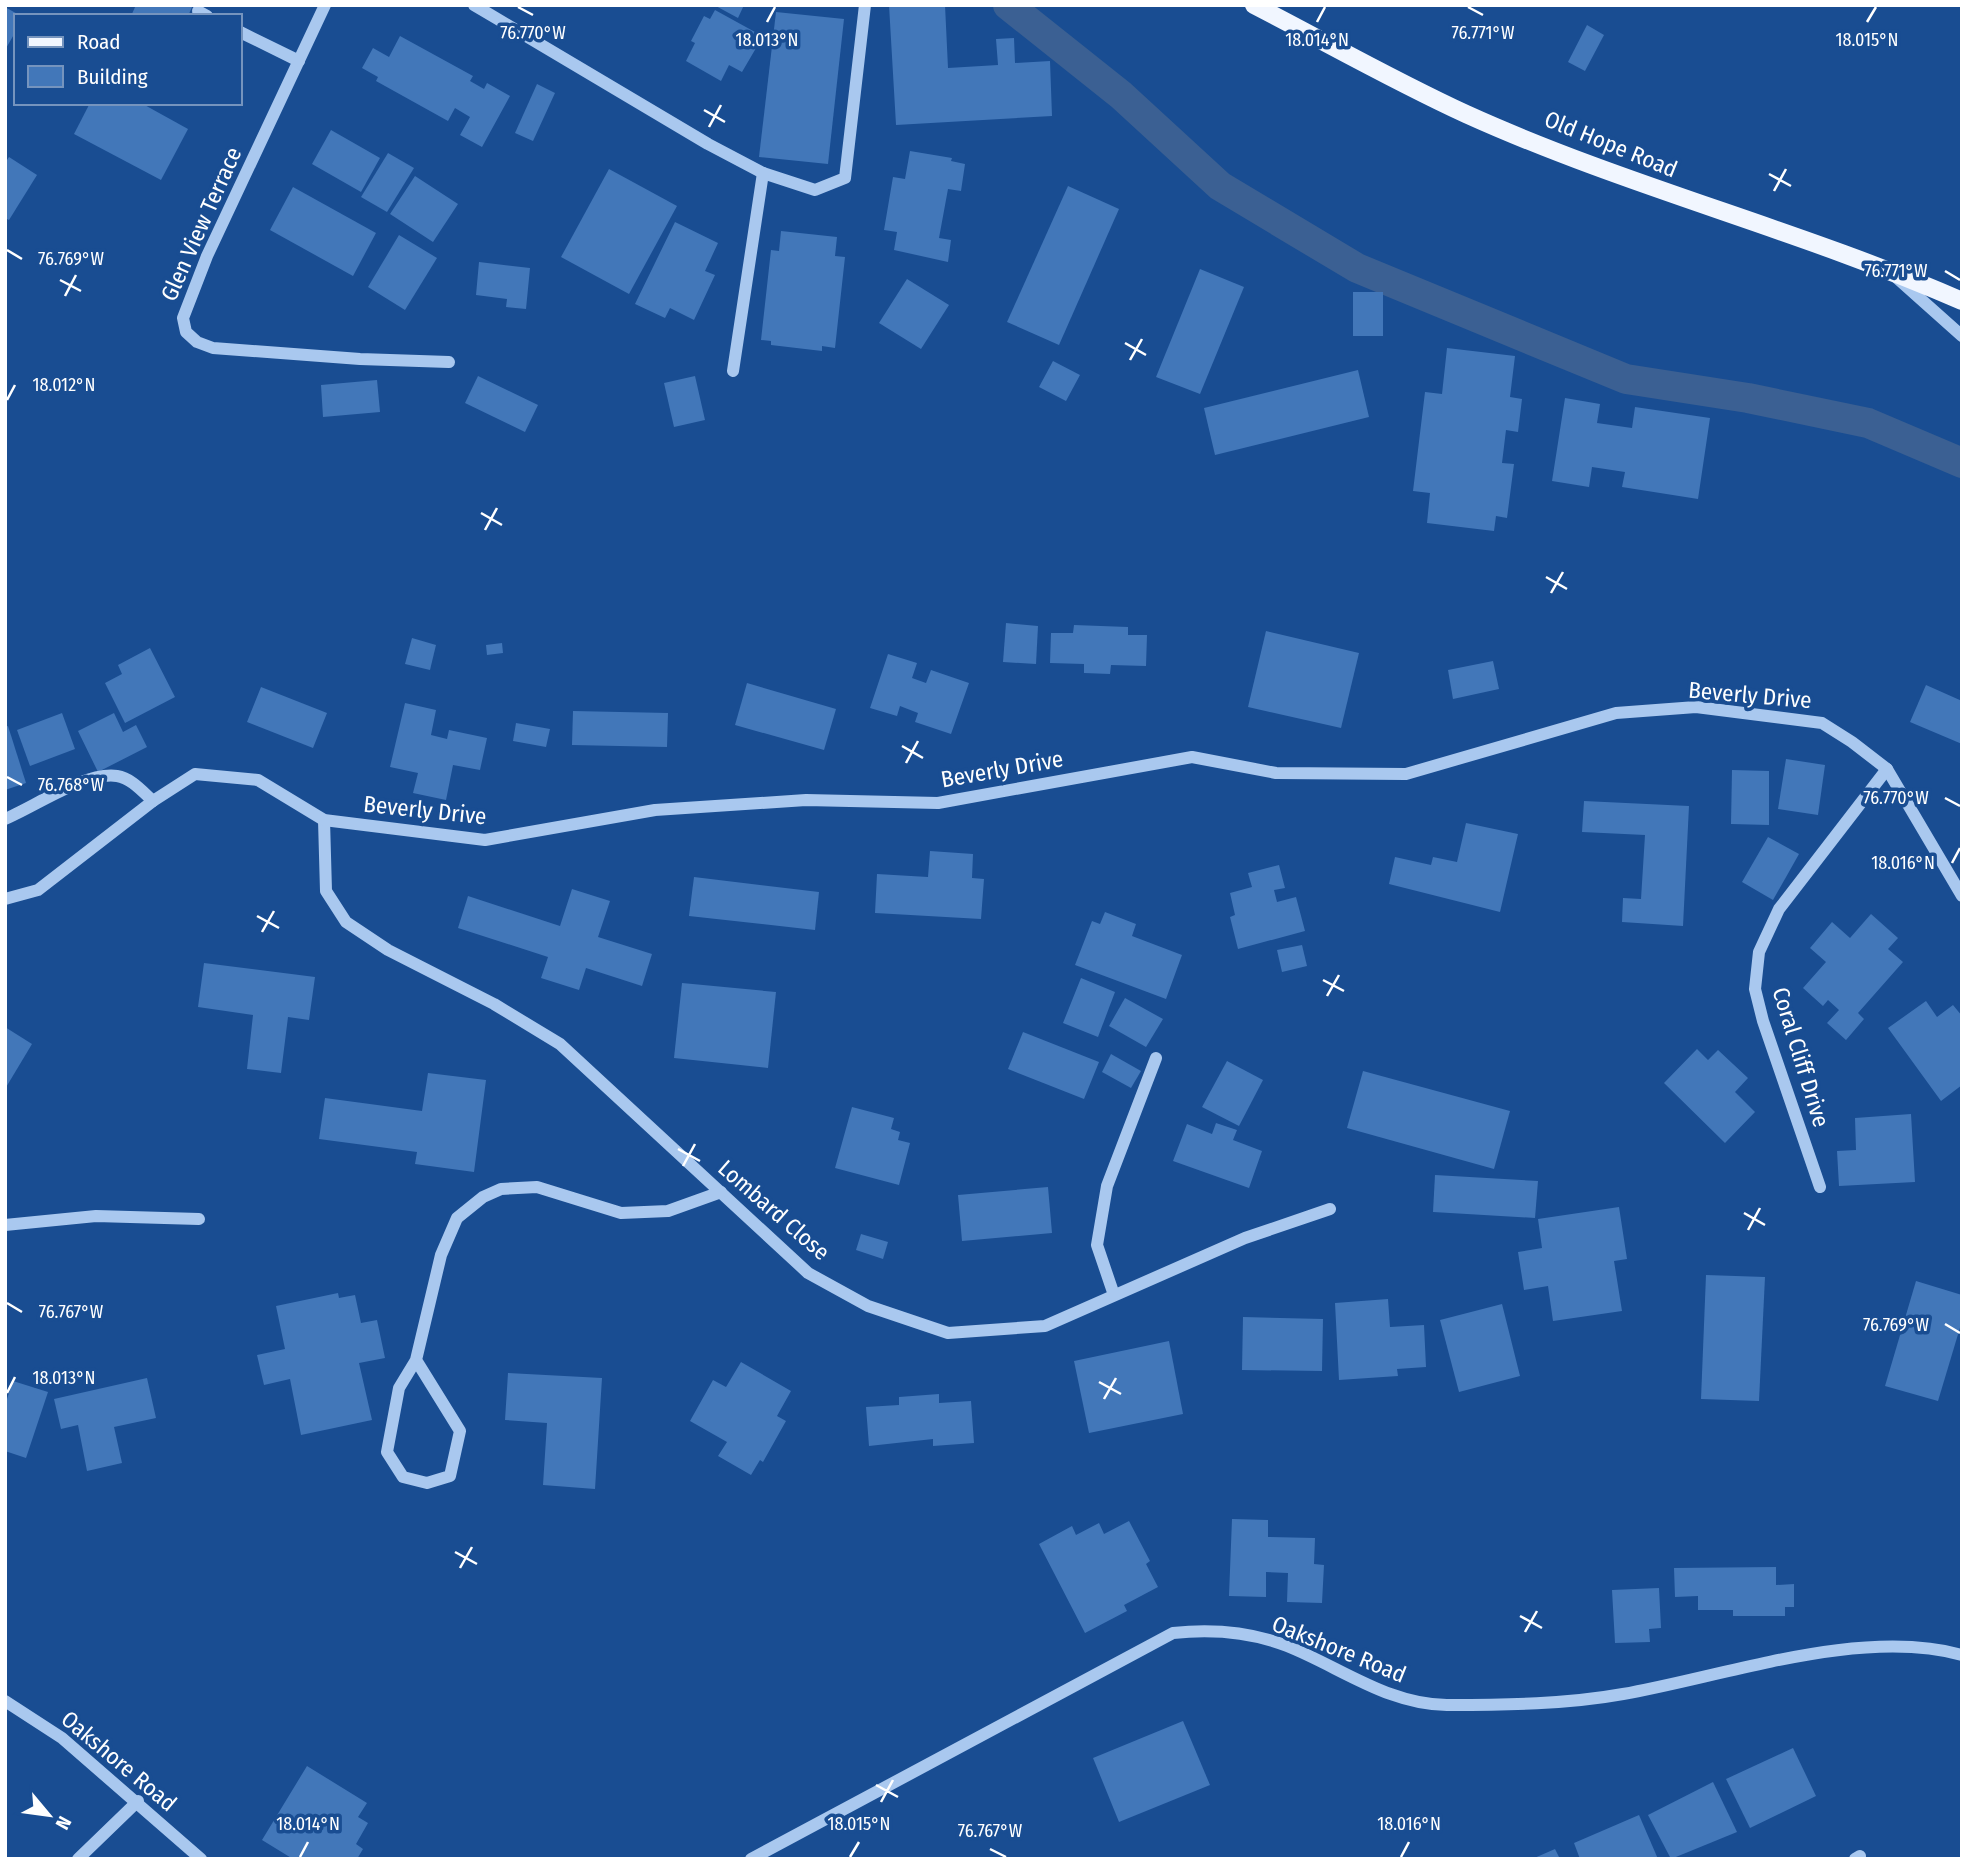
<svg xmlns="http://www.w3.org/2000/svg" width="1967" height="1864" viewBox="0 0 1967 1864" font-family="'Fira Sans Condensed',sans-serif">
	<rect width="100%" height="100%" fill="#194d92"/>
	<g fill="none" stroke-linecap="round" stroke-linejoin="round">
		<path stroke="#3b6093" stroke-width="30" d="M 1008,5 L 1121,95 L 1220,186 L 1357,268 L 1626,379 L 1748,398 L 1868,423 L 1962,463"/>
	</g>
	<g fill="#4277b9">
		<path d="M 136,5 L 193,5 L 188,16 L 131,16 Z"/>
		<path d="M 714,5 L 744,5 L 738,18 Z"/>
		<path d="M 889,5 L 945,5 L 948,68 L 998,65 L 996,39 L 1014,38 L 1015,63 L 1050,61 L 1052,116 L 896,125 Z"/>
		<path d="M 5,7 L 21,16 L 16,16 L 16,31 L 5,50 Z"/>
		<path d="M 715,10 L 755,32 L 751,39 L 759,43 L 742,72 L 729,65 L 721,81 L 686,61 L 695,43 L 691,41 L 704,16 L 710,19 Z"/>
		<path d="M 776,12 L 844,19 L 828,164 L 759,157 Z"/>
		<path d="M 1587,25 L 1604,35 L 1585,71 L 1568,62 Z"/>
		<path d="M 400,36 L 473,76 L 470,81 L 484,89 L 487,83 L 510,96 L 482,147 L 460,135 L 470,117 L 455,108 L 448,121 L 376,81 L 378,77 L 362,68 L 373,48 L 389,57 Z"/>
		<path d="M 537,84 L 555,93 L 533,141 L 515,133 Z"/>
		<path d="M 90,103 L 141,103 L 188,129 L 161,180 L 74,134 Z"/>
		<path d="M 331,130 L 380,158 L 361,192 L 312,164 Z"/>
		<path d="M 910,151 L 952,158 L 951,161 L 965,164 L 961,191 L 948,189 L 939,238 L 951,240 L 948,262 L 894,250 L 897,232 L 884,230 L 893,177 L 905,179 Z"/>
		<path d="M 388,153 L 414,168 L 387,212 L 361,197 Z"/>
		<path d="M 9,157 L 37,175 L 9,220 L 5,218 L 5,163 Z"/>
		<path d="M 609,169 L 677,206 L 629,294 L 561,257 Z"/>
		<path d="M 415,176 L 458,204 L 433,242 L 390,214 Z"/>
		<path d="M 1068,186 L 1119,209 L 1059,345 L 1007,322 Z"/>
		<path d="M 293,187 L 376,233 L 353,276 L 270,230 Z"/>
		<path d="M 675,222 L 718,243 L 705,271 L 715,275 L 694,320 L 670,308 L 665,318 L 635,304 Z"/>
		<path d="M 781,231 L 837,237 L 835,256 L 845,257 L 835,348 L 822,346 L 822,351 L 771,345 L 771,341 L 761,340 L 771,250 L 779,251 Z"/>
		<path d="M 399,235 L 437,258 L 405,310 L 368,287 Z"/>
		<path d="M 479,262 L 530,268 L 526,309 L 506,307 L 507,299 L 476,295 Z"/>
		<path d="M 1200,269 L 1244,287 L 1200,394 L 1156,377 Z"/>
		<path d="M 907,279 L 949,305 L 921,349 L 879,323 Z"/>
		<rect x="1353" y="292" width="30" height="44"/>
		<path d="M 1447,348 L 1515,356 L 1510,397 L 1522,399 L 1518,432 L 1506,430 L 1502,463 L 1514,464 L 1507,518 L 1496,516 L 1494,531 L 1427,523 L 1430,493 L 1413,491 L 1425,392 L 1442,394 Z"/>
		<path d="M 1053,361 L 1080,375 L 1066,401 L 1039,387 Z"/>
		<path d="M 1358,370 L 1369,417 L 1215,455 L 1204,408 Z"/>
		<path d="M 478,376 L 538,405 L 525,432 L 465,403 Z"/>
		<path d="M 695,376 L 705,420 L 674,427 L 664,383 Z"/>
		<path d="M 377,380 L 380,412 L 323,417 L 321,385 Z"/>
		<path d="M 1565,398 L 1600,404 L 1597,423 L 1632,428 L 1635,407 L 1710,418 L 1698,499 L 1622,487 L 1625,472 L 1592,467 L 1589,487 L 1552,481 Z"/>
		<path d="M 1006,623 L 1038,626 L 1036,664 L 1003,662 Z"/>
		<path d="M 1074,625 L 1128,627 L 1128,635 L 1147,635 L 1146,666 L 1111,665 L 1110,674 L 1084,673 L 1084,664 L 1050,663 L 1051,633 L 1073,633 Z"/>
		<path d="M 1266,631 L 1359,653 L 1341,728 L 1248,707 Z"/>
		<path d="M 412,638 L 436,645 L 430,670 L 405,664 Z"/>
		<path d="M 502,643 L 503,653 L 487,655 L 486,645 Z"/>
		<path d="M 150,648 L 175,697 L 125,723 L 105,683 L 122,674 L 118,665 Z"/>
		<path d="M 888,654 L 917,663 L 912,678 L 926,683 L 931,670 L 969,683 L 951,734 L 915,722 L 918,713 L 900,706 L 897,716 L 870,708 Z"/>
		<path d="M 1493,661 L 1499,689 L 1453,699 L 1448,670 Z"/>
		<path d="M 747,683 L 836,709 L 824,750 L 735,725 Z"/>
		<path d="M 1926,685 L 1962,701 L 1962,744 L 1910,722 Z"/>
		<path d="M 261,687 L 327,713 L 313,748 L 247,722 Z"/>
		<path d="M 405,703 L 436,710 L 431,735 L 447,739 L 449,730 L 487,738 L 480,770 L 453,765 L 446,800 L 413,793 L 418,773 L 390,767 Z"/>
		<path d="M 573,711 L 668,713 L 667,747 L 572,745 Z"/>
		<path d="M 62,713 L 75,749 L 30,766 L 17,730 Z"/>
		<path d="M 114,713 L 123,732 L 136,725 L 147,747 L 98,772 L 78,731 Z"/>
		<path d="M 516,723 L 550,729 L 546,747 L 513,741 Z"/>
		<path d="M 8,726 L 26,783 L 5,790 L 5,727 Z"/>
		<path d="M 1786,759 L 1825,765 L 1818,815 L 1778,809 Z"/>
		<path d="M 1732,770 L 1769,771 L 1769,825 L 1731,824 Z"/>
		<path d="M 1584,801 L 1689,806 L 1683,926 L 1622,922 L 1623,898 L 1641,899 L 1645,835 L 1582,832 Z"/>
		<path d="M 1466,823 L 1518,834 L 1500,912 L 1389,884 L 1395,857 L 1431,865 L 1433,857 L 1457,862 Z"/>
		<path d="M 1768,837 L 1799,854 L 1773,900 L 1742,882 Z"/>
		<path d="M 930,851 L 973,854 L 972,878 L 984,879 L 981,919 L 875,913 L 877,874 L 928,877 Z"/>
		<path d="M 1279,865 L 1285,888 L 1274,890 L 1277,902 L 1296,897 L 1305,931 L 1238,949 L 1230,917 L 1235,915 L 1230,893 L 1252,887 L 1248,873 Z"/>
		<path d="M 694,877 L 819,892 L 815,930 L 689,916 Z"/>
		<path d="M 572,889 L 610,901 L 598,937 L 652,954 L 642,986 L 586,968 L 579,990 L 541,978 L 548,957 L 458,928 L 468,896 L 560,926 Z"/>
		<path d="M 1105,912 L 1136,924 L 1132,936 L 1182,955 L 1166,999 L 1075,965 L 1092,921 L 1100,924 Z"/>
		<path d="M 1871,914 L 1898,938 L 1888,949 L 1903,962 L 1858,1013 L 1864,1019 L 1846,1040 L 1827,1023 L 1839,1010 L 1828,1000 L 1823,1006 L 1803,988 L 1826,962 L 1810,948 L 1832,922 L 1850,938 Z"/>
		<path d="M 1302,945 L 1307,966 L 1282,972 L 1277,950 Z"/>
		<path d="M 204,963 L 315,977 L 309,1020 L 288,1017 L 281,1073 L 247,1069 L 253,1015 L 198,1007 Z"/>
		<path d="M 1081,978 L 1115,992 L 1098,1037 L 1063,1023 Z"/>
		<path d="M 682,983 L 776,992 L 768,1068 L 674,1058 Z"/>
		<path d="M 1125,998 L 1163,1019 L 1146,1047 L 1109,1026 Z"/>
		<path d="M 1926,1001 L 1937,1017 L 1953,1005 L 1962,1016 L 1962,1085 L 1941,1101 L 1888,1028 Z"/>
		<path d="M 5,1027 L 32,1044 L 5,1089 Z"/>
		<path d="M 1023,1032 L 1099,1062 L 1084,1099 L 1008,1069 Z"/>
		<path d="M 1697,1049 L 1708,1060 L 1718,1050 L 1748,1078 L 1735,1092 L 1755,1112 L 1725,1143 L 1664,1083 Z"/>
		<path d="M 1111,1054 L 1141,1071 L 1131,1088 L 1102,1072 Z"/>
		<path d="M 1227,1061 L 1263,1080 L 1239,1126 L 1202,1107 Z"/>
		<path d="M 1363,1071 L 1510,1111 L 1494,1169 L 1347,1128 Z"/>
		<path d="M 428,1073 L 486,1080 L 474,1172 L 415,1164 L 417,1152 L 319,1139 L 325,1098 L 422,1111 Z"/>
		<path d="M 852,1107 L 894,1118 L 891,1129 L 900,1132 L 898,1140 L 910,1143 L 899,1185 L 835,1168 Z"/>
		<path d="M 1911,1114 L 1915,1182 L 1839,1186 L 1837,1151 L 1856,1150 L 1855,1118 Z"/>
		<path d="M 1216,1123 L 1237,1130 L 1233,1140 L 1262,1151 L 1249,1188 L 1173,1161 L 1187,1124 L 1212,1134 Z"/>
		<path d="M 1435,1175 L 1538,1181 L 1535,1218 L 1433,1212 Z"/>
		<path d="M 1048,1187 L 1052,1233 L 962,1241 L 958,1195 Z"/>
		<path d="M 1619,1207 L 1627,1259 L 1614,1261 L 1622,1311 L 1553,1321 L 1548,1286 L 1524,1290 L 1518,1252 L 1542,1248 L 1538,1219 Z"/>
		<path d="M 861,1234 L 888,1242 L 883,1259 L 856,1250 Z"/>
		<path d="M 1706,1275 L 1765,1277 L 1759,1401 L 1701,1399 Z"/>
		<path d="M 1916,1281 L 1962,1295 L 1962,1321 L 1938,1401 L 1885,1386 Z"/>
		<path d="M 338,1293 L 339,1298 L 355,1295 L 361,1323 L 377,1320 L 385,1358 L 359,1363 L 372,1420 L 301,1435 L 290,1379 L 264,1385 L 257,1355 L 285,1349 L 276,1306 Z"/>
		<path d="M 1388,1299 L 1390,1327 L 1424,1325 L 1426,1367 L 1397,1369 L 1398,1376 L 1339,1380 L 1335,1303 Z"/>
		<path d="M 1502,1304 L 1520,1376 L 1459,1392 L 1440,1320 Z"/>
		<path d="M 1243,1317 L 1323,1319 L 1322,1371 L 1242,1370 Z"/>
		<path d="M 1169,1341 L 1183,1414 L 1089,1433 L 1074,1361 Z"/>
		<path d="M 741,1362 L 791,1391 L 777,1416 L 786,1421 L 763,1462 L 760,1460 L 751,1475 L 718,1456 L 727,1442 L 690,1421 L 713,1380 L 726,1387 Z"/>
		<path d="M 508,1373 L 602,1378 L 595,1489 L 543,1485 L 547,1423 L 505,1420 Z"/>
		<path d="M 147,1378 L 156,1418 L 114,1427 L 122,1463 L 87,1471 L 78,1425 L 61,1429 L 54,1399 Z"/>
		<path d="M 13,1381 L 48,1392 L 26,1458 L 5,1451 L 5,1405 Z"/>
		<path d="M 939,1394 L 939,1403 L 971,1401 L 974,1443 L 933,1446 L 933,1439 L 869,1446 L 866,1407 L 899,1405 L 899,1397 Z"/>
		<path d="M 1232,1519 L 1268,1520 L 1268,1537 L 1315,1538 L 1314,1564 L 1324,1565 L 1322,1603 L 1287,1602 L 1288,1573 L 1266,1572 L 1266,1597 L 1229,1596 Z"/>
		<path d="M 1129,1521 L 1150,1561 L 1146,1564 L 1158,1587 L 1124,1605 L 1127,1611 L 1085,1633 L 1039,1544 L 1072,1526 L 1076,1535 L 1099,1523 L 1104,1534 Z"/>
		<path d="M 1776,1567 L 1776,1585 L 1794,1584 L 1794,1607 L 1785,1607 L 1785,1616 L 1733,1616 L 1733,1610 L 1698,1610 L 1698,1596 L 1675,1597 L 1674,1568 Z"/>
		<path d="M 1659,1588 L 1661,1628 L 1649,1629 L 1650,1642 L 1615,1643 L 1612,1590 Z"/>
		<path d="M 1183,1721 L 1210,1785 L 1119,1822 L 1093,1758 Z"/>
		<path d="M 1793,1748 L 1816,1796 L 1750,1828 L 1726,1779 Z"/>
		<path d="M 307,1766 L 367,1803 L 358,1817 L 368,1823 L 356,1844 L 363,1849 L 357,1859 L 293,1859 L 262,1840 Z"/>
		<path d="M 1713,1782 L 1737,1832 L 1671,1859 L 1648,1815 Z"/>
		<path d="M 1639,1815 L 1658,1859 L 1580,1859 L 1574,1843 Z"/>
		<path d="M 1555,1849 L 1560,1859 L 1532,1859 Z"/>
	</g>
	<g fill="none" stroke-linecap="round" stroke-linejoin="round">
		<g stroke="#a9c8ef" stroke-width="12">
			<path d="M 325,5 L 207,256 L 183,318 L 186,332 L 197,342 L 213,348 L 360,359 L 449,362"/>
			<path d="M 474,5 L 708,144 L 763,173 L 815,190 L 845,178 L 865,5"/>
			<path d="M 198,11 L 207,16"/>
			<path d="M 240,32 L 299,61"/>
			<path d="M 1897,278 L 1962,336"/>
			<path d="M 733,371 L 763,173"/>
			<path d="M 5,819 C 34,807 86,771 117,776 C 131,778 142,791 153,801"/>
			<path d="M 324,820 L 326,891 L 346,922 L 388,950 L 494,1004 L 560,1044 L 808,1273 L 868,1306 L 948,1333 L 1045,1326 L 1245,1238 L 1330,1209"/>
			<path d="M 5,899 L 38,890 L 153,801 L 195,774 L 258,780 L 324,820 L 485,840 L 655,810 L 806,800 L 938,803 L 1192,757 L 1276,773 L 1406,774 L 1616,713 L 1696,707 L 1822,723 L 1852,742 L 1887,769 L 1962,896"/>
			<path d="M 1820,1187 L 1763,1021 L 1755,989 L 1759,952 L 1779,909 L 1887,769"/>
			<path d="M 5,1225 L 96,1216 L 199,1219"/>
			<path d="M 1114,1295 L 1097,1245 L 1107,1186 L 1156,1058"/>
			<path d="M 416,1360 L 399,1388 L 387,1452 L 403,1477 L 427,1483 L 450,1476 L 460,1431 L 416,1360 L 441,1255 L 457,1218 L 483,1197 L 501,1189 L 537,1187 L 621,1213 L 668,1211 L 721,1192"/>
			<path d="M 5,1701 L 62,1738 L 201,1859"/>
			<path d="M 78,1859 L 138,1801"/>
			<path d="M 751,1859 L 1173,1633 C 1211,1629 1251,1632 1287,1646 C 1340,1667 1390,1706 1449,1705 C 1506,1705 1568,1704 1623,1694 C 1725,1676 1861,1627 1962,1655"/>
			<path d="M 1855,1859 L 1860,1856"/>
		</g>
		<path stroke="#f1f6ff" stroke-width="18" d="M 1254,5 C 1324,41 1394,81 1466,114 C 1627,187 1800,230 1962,301"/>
	</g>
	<path fill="none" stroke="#fff" stroke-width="2.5" d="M 518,7 L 533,15M 1468,7 L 1483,15M 767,22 L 775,7M 1317,22 L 1325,7M 1867,22 L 1876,7M 704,110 L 725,122M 709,127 L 721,105M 1769,174 L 1791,186M 1774,191 L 1786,169M 7,250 L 22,259M 1945,271 L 1960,280M 60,280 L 81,291M 65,296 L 76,275M 1125,343 L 1146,355M 1130,360 L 1142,339M 7,400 L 15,385M 481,513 L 502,525M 485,530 L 497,508M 1546,577 L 1567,589M 1551,593 L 1563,572M 902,746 L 923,758M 906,763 L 918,741M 7,777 L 22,785M 1945,798 L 1960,806M 1952,863 L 1960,848M 257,916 L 279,928M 262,932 L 274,911M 1323,980 L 1344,991M 1327,996 L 1339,975M 678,1149 L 700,1161M 683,1166 L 695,1144M 1744,1213 L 1765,1225M 1748,1230 L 1760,1208M 7,1303 L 22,1312M 1945,1324 L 1960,1333M 1099,1382 L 1121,1394M 7,1393 L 15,1377M 1104,1399 L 1116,1378M 455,1552 L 477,1564M 460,1568 L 472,1547M 1520,1616 L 1542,1628M 1525,1632 L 1537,1611M 876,1785 L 898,1797M 881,1802 L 893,1780M 990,1849 L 1006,1857M 300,1857 L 308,1842M 850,1857 L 859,1842M 1401,1857 L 1409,1842"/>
	<g text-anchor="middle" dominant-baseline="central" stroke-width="7" stroke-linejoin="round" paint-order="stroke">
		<g font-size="23" fill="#fff" stroke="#194d92">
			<text transform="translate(1611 144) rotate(22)">Old Hope Road</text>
			<text transform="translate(201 224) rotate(-66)">Glen View Terrace</text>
			<text transform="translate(1750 695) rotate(5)">Beverly Drive</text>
			<text transform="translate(1002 769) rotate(-10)">Beverly Drive</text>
			<text transform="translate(425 810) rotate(6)">Beverly Drive</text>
			<text transform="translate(1801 1057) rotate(73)">Coral Cliff Drive</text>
			<text transform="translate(774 1210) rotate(41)">Lombard Close</text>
			<text transform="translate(1339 1649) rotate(22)">Oakshore Road</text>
			<text transform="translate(119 1761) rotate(40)">Oakshore Road</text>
		</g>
	</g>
	<g font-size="18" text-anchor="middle" fill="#fff" stroke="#194d92" stroke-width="7" stroke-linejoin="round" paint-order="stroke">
		<text x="533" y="39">76.770°W</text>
		<text x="1483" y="39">76.771°W</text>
		<text x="767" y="46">18.013°N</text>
		<text x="1317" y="46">18.014°N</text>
		<text x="1867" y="46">18.015°N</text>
		<text x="71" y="265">76.769°W</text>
		<text x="1896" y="277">76.771°W</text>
		<text x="64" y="391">18.012°N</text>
		<text x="71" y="791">76.768°W</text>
		<text x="1896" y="804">76.770°W</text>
		<text x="1903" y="869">18.016°N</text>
		<text x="71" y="1318">76.767°W</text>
		<text x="1896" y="1331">76.769°W</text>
		<text x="64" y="1384">18.013°N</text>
		<text x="308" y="1830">18.014°N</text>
		<text x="859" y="1830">18.015°N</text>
		<text x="1409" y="1830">18.016°N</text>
		<text x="990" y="1837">76.767°W</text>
	</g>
	<rect width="1967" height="1864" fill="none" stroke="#ffffff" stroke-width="14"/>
	<rect x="14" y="14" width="228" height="91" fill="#194d92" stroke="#7594be" stroke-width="2"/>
	<rect x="28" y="37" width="35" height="10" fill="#f1f6ff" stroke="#7594be" stroke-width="2"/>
	<text x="77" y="49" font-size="21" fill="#ffffff">Road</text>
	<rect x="28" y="66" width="35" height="21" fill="#4277b9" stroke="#7594be" stroke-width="2"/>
	<text x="77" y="84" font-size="21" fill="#ffffff">Building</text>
	<g transform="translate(49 1815) rotate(119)" stroke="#194d92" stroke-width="5" paint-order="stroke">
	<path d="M0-5L12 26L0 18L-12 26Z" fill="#ffffff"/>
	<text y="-10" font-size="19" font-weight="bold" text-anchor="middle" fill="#ffffff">N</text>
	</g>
</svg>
